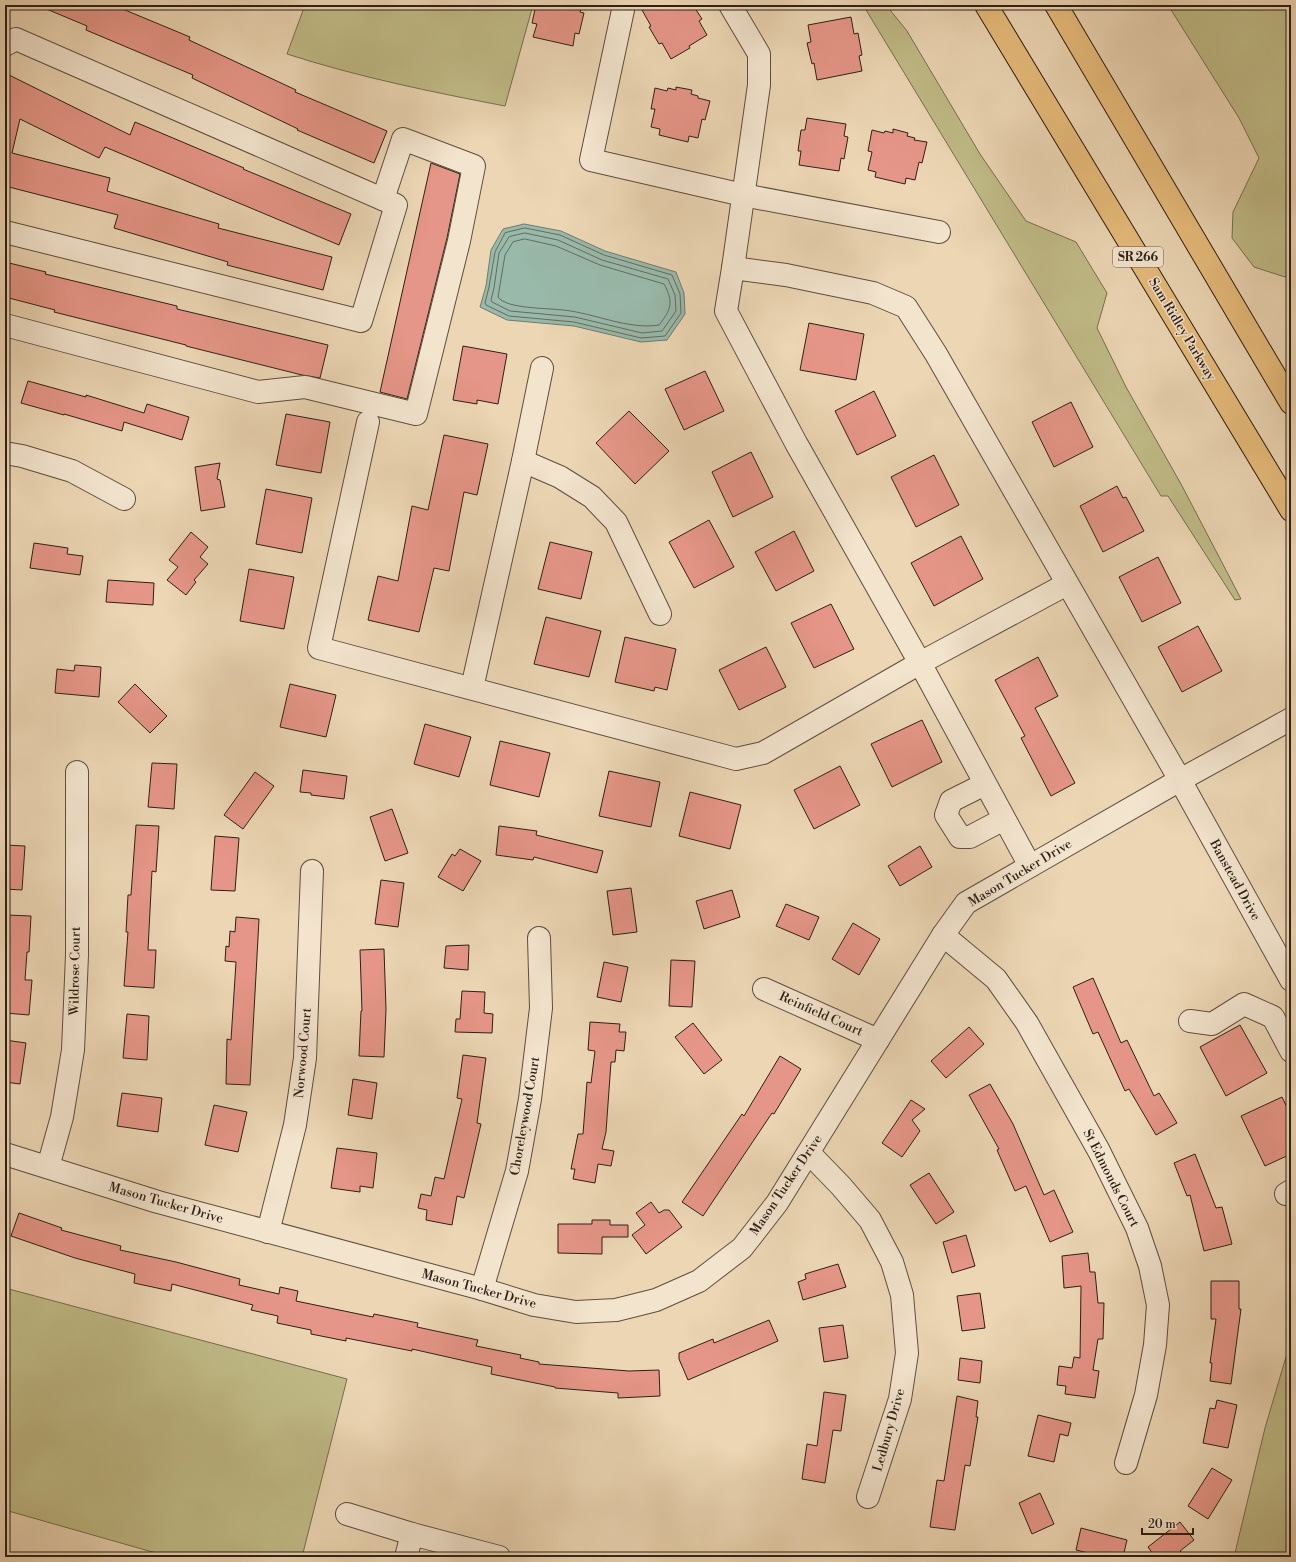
<svg xmlns="http://www.w3.org/2000/svg" width="1296" height="1562" viewBox="0 0 1296 1562" font-family="'Libre Bodoni',serif">
	<rect width="100%" height="100%" fill="#ecd6b4"/>
	<filter id="stains"><feTurbulence type="fractalNoise" baseFrequency=".005" numOctaves="4"/><feColorMatrix values="0 0 0 0 .2 0 0 0 0 .09 0 0 0 0 .02 0 0 0 .5 -.17"/></filter>
	<radialGradient id="worn" r=".72"><stop offset=".6" stop-color="#630" stop-opacity="0"/><stop offset="1" stop-color="#630" stop-opacity=".3"/></radialGradient>
	<g fill="#c0bb87" stroke="#766e4e">
		<path d="M 305,5 L 533,5 L 505,106 C 432,92 358,77 287,54 Z"/>
		<path d="M 863,5 L 886,5 L 907,31 L 980,154 L 1026,221 L 1076,242 L 1107,293 L 1097,328 L 1126,387 L 1181,484 L 1241,599 L 1235,600 L 1168,496 L 1161,496 Z"/>
		<path d="M 1168,5 L 1291,5 L 1291,274 L 1285,277 L 1254,267 L 1232,238 L 1233,212 L 1259,158 L 1239,118 Z"/>
		<path d="M 5,1288 L 347,1379 L 302,1557 L 170,1557 L 5,1510 Z"/>
		<path d="M 1291,1340 L 1291,1557 L 1234,1557 L 1265,1428 Z"/>
	</g>
	<path fill="#99b9aa" stroke="#6e7c6f" d="M 524,224 L 561,231 L 605,251 L 676,272 L 684,293 L 685,314 L 667,340 L 641,342 L 574,326 L 507,320 L 480,307 L 486,286 L 491,250 L 503,229 Z"/>
	<g fill="none" stroke-linecap="round" stroke-linejoin="round">
		<g stroke="#636c60" stroke-width="1">
			<path d="M 525,228 L 560,235 L 604,255 L 672,275 L 680,294 L 681,313 L 665,336 L 641,338 L 574,322 L 509,316 L 486,305 L 485,303 L 489,287 L 495,252 L 505,233 Z"/>
			<path d="M 525,233 L 558,240 L 602,260 L 668,279 L 675,295 L 676,311 L 662,331 L 642,333 L 575,317 L 510,311 L 492,302 L 491,300 L 494,288 L 499,253 L 509,237 Z"/>
			<path d="M 525,239 L 556,246 L 600,265 L 664,284 C 674,302 671,310 659,325 C 628,330 594,313 563,310 C 548,308 506,309 498,297 L 505,255 L 513,242 Z"/>
		</g>
	</g>
	<g fill="#e69688" stroke="#2d2016">
		<path d="M 37,5 L 113,5 L 190,37 L 189,40 L 296,90 L 295,92 L 387,131 L 374,163 L 297,130 L 298,129 L 192,78 L 193,75 L 86,30 L 87,26 Z"/>
		<path d="M 536,5 L 582,5 L 580,12 L 584,13 L 579,34 L 575,33 L 573,46 L 533,37 L 537,24 L 532,23 Z"/>
		<path d="M 650,5 L 693,5 L 702,19 L 699,21 L 707,35 L 689,46 L 690,48 L 671,59 L 662,43 L 659,44 L 649,27 L 651,26 L 642,10 Z"/>
		<path d="M 851,17 L 854,34 L 858,33 L 862,55 L 859,56 L 862,71 L 817,80 L 814,63 L 812,64 L 807,43 L 811,42 L 808,25 Z"/>
		<path d="M 9,75 L 130,135 L 135,122 L 244,168 L 243,169 L 351,214 L 339,245 L 105,147 L 99,158 L 20,119 L 12,153 L 110,178 L 107,191 L 219,224 L 218,228 L 332,257 L 323,290 L 227,265 L 228,262 L 114,228 L 118,215 L 5,186 L 5,83 Z"/>
		<path d="M 676,87 L 692,90 L 691,94 L 698,96 L 698,98 L 710,101 L 705,120 L 702,119 L 698,138 L 689,136 L 688,142 L 659,135 L 660,129 L 651,127 L 655,109 L 651,109 L 655,88 L 667,91 L 668,88 L 676,90 Z"/>
		<path d="M 807,118 L 846,124 L 844,136 L 848,137 L 844,159 L 841,158 L 839,171 L 799,165 L 801,151 L 798,151 L 801,130 L 805,130 Z"/>
		<path d="M 893,129 L 908,133 L 907,136 L 915,138 L 914,140 L 927,142 L 922,163 L 919,162 L 915,180 L 906,178 L 905,184 L 875,177 L 876,172 L 868,170 L 872,152 L 868,151 L 872,130 L 884,133 L 885,131 L 893,133 Z"/>
		<path d="M 431,163 L 460,174 L 447,238 L 407,399 L 380,392 Z"/>
		<path d="M 5,262 L 46,272 L 45,274 L 177,306 L 177,309 L 328,345 L 320,378 L 302,375 L 186,346 L 186,345 L 54,312 L 55,310 L 5,297 Z"/>
		<path d="M 809,323 L 864,334 L 856,380 L 800,370 Z"/>
		<path d="M 463,346 L 507,354 L 498,404 L 477,400 L 477,404 L 453,400 Z"/>
		<path d="M 705,371 L 724,411 L 684,430 L 665,389 Z"/>
		<path d="M 28,381 L 86,397 L 86,395 L 144,413 L 147,404 L 189,417 L 182,440 L 124,422 L 122,431 L 64,414 L 64,415 L 21,403 Z"/>
		<path d="M 874,391 L 896,436 L 857,455 L 835,411 Z"/>
		<path d="M 1071,402 L 1093,447 L 1054,467 L 1032,422 Z"/>
		<path d="M 629,411 L 669,451 L 635,484 L 596,443 Z"/>
		<path d="M 286,414 L 330,422 L 321,473 L 276,465 Z"/>
		<path d="M 444,435 L 488,444 L 477,495 L 464,492 L 449,571 L 434,568 L 419,632 L 368,620 L 378,576 L 398,581 L 412,506 L 428,510 Z"/>
		<path d="M 751,452 L 773,497 L 733,517 L 712,472 Z"/>
		<path d="M 934,455 L 959,505 L 916,527 L 891,477 Z"/>
		<path d="M 220,463 L 217,479 L 220,480 L 225,507 L 201,511 L 195,467 Z"/>
		<path d="M 1117,486 L 1123,498 L 1126,497 L 1144,531 L 1103,552 L 1080,506 Z"/>
		<path d="M 266,489 L 312,498 L 302,553 L 256,544 Z"/>
		<path d="M 709,520 L 734,567 L 694,588 L 669,542 Z"/>
		<path d="M 794,531 L 814,571 L 776,591 L 755,552 Z"/>
		<path d="M 191,532 L 208,547 L 200,557 L 208,564 L 194,580 L 196,582 L 186,595 L 167,580 L 178,567 L 169,560 Z"/>
		<path d="M 961,536 L 983,579 L 934,606 L 911,563 Z"/>
		<path d="M 550,542 L 592,552 L 581,599 L 538,589 Z"/>
		<path d="M 34,543 L 68,548 L 67,554 L 83,556 L 80,575 L 30,568 Z"/>
		<path d="M 1158,557 L 1181,603 L 1142,622 L 1119,577 Z"/>
		<path d="M 249,569 L 294,577 L 284,629 L 240,621 Z"/>
		<path d="M 108,580 L 154,583 L 153,605 L 106,602 Z"/>
		<path d="M 831,604 L 854,649 L 814,668 L 791,623 Z"/>
		<path d="M 546,617 L 601,631 L 589,677 L 534,664 Z"/>
		<path d="M 1198,626 L 1222,671 L 1182,692 L 1158,647 Z"/>
		<path d="M 625,637 L 676,649 L 667,690 L 655,687 L 654,691 L 615,682 Z"/>
		<path d="M 766,647 L 786,687 L 739,710 L 719,670 Z"/>
		<path d="M 1038,657 L 1058,696 L 1035,708 L 1075,783 L 1051,796 L 1021,738 L 1025,736 L 995,680 Z"/>
		<path d="M 75,665 L 101,667 L 99,697 L 55,693 L 57,669 L 74,671 Z"/>
		<path d="M 135,684 L 167,716 L 150,733 L 118,702 Z"/>
		<path d="M 290,684 L 336,695 L 326,737 L 280,727 Z"/>
		<path d="M 922,720 L 942,762 L 892,787 L 871,744 Z"/>
		<path d="M 425,724 L 471,737 L 459,777 L 414,764 Z"/>
		<path d="M 500,741 L 550,753 L 539,797 L 490,785 Z"/>
		<path d="M 152,763 L 177,764 L 174,809 L 148,807 Z"/>
		<path d="M 840,766 L 860,805 L 814,829 L 794,790 Z"/>
		<path d="M 303,770 L 347,776 L 344,799 L 311,795 L 311,793 L 300,792 Z"/>
		<path d="M 609,771 L 660,782 L 651,827 L 599,816 Z"/>
		<path d="M 255,772 L 274,786 L 243,829 L 224,815 Z"/>
		<path d="M 690,792 L 741,805 L 730,849 L 679,836 Z"/>
		<path d="M 392,809 L 408,853 L 385,861 L 370,817 Z"/>
		<path d="M 136,825 L 159,826 L 156,872 L 152,871 L 148,950 L 156,950 L 154,988 L 124,986 L 128,932 L 126,932 L 128,895 L 131,895 Z"/>
		<path d="M 499,826 L 537,831 L 536,835 L 603,851 L 597,873 L 534,857 L 533,860 L 496,855 Z"/>
		<path d="M 215,836 L 239,838 L 235,891 L 211,890 Z"/>
		<path d="M 5,845 L 25,846 L 22,890 L 5,889 Z"/>
		<path d="M 920,846 L 932,867 L 900,886 L 888,866 Z"/>
		<path d="M 460,849 L 481,861 L 463,891 L 438,877 L 452,854 L 455,856 Z"/>
		<path d="M 381,880 L 404,883 L 398,927 L 375,924 Z"/>
		<path d="M 631,888 L 637,932 L 613,935 L 607,891 Z"/>
		<path d="M 732,890 L 740,917 L 704,929 L 696,901 Z"/>
		<path d="M 786,904 L 819,917 L 809,940 L 776,926 Z"/>
		<path d="M 7,915 L 31,916 L 29,952 L 27,952 L 25,980 L 32,980 L 29,1015 L 5,1013 L 5,942 Z"/>
		<path d="M 236,917 L 259,919 L 250,1085 L 226,1084 L 227,1039 L 231,1040 L 236,962 L 225,961 L 226,946 L 229,947 L 230,931 L 235,932 Z"/>
		<path d="M 853,923 L 880,939 L 859,975 L 832,959 Z"/>
		<path d="M 469,945 L 468,970 L 444,968 L 446,946 Z"/>
		<path d="M 384,949 L 386,1009 L 384,1057 L 359,1056 L 361,1011 L 362,1011 L 360,950 Z"/>
		<path d="M 671,960 L 695,961 L 692,1007 L 669,1006 Z"/>
		<path d="M 604,962 L 628,967 L 621,1002 L 597,997 Z"/>
		<path d="M 1093,978 L 1121,1043 L 1127,1040 L 1154,1096 L 1159,1093 L 1177,1123 L 1156,1135 L 1129,1089 L 1125,1091 L 1098,1032 L 1093,1034 L 1073,987 Z"/>
		<path d="M 462,991 L 485,992 L 484,1013 L 493,1014 L 492,1033 L 455,1032 L 456,1019 L 460,1019 Z"/>
		<path d="M 127,1014 L 149,1016 L 147,1060 L 123,1058 Z"/>
		<path d="M 590,1022 L 620,1024 L 619,1032 L 626,1032 L 624,1051 L 616,1050 L 615,1062 L 611,1062 L 606,1132 L 602,1149 L 614,1151 L 611,1166 L 598,1164 L 595,1183 L 573,1179 L 575,1169 L 571,1169 L 578,1134 L 583,1134 L 587,1082 L 591,1083 L 595,1051 L 588,1050 Z"/>
		<path d="M 693,1023 L 722,1060 L 704,1074 L 675,1037 Z"/>
		<path d="M 1240,1025 L 1267,1073 L 1226,1096 L 1200,1047 Z"/>
		<path d="M 969,1027 L 984,1044 L 946,1078 L 931,1061 Z"/>
		<path d="M 5,1040 L 26,1043 L 20,1084 L 5,1082 Z"/>
		<path d="M 463,1055 L 486,1058 L 477,1123 L 481,1124 L 464,1198 L 457,1196 L 452,1225 L 426,1220 L 427,1210 L 418,1208 L 421,1194 L 431,1196 L 435,1177 L 444,1179 L 462,1099 L 457,1098 Z"/>
		<path d="M 780,1056 L 801,1069 L 774,1114 L 772,1113 L 703,1216 L 682,1202 L 742,1114 L 744,1116 Z"/>
		<path d="M 353,1079 L 377,1083 L 372,1119 L 348,1115 Z"/>
		<path d="M 990,1084 L 1013,1124 L 1044,1195 L 1054,1190 L 1073,1232 L 1050,1242 L 1026,1186 L 1015,1191 L 997,1150 L 999,1149 L 969,1095 Z"/>
		<path d="M 122,1093 L 162,1098 L 158,1132 L 117,1126 Z"/>
		<path d="M 1282,1097 L 1291,1116 L 1291,1154 L 1265,1166 L 1241,1116 Z"/>
		<path d="M 911,1100 L 925,1109 L 912,1120 L 920,1131 L 902,1157 L 882,1143 Z"/>
		<path d="M 214,1105 L 247,1112 L 238,1152 L 205,1145 Z"/>
		<path d="M 337,1148 L 377,1153 L 373,1188 L 360,1186 L 360,1192 L 331,1188 Z"/>
		<path d="M 1195,1154 L 1216,1208 L 1222,1207 L 1232,1244 L 1204,1251 L 1190,1195 L 1187,1196 L 1174,1163 Z"/>
		<path d="M 929,1173 L 954,1212 L 936,1224 L 910,1185 Z"/>
		<path d="M 651,1202 L 659,1213 L 664,1210 L 669,1210 L 682,1227 L 646,1254 L 632,1235 L 645,1225 L 636,1213 Z"/>
		<path d="M 19,1213 L 62,1228 L 61,1230 L 121,1246 L 120,1250 L 176,1262 L 240,1279 L 239,1285 L 279,1294 L 280,1287 L 298,1291 L 296,1301 L 373,1317 L 374,1314 L 418,1323 L 417,1327 L 478,1340 L 476,1346 L 521,1355 L 520,1358 L 539,1362 L 539,1364 L 629,1371 L 659,1370 L 660,1396 L 618,1398 L 618,1393 L 555,1388 L 555,1387 L 491,1374 L 492,1367 L 412,1349 L 412,1351 L 346,1338 L 346,1341 L 311,1334 L 311,1330 L 277,1323 L 278,1316 L 251,1310 L 253,1305 L 172,1284 L 171,1291 L 134,1283 L 135,1274 L 75,1258 L 11,1236 Z"/>
		<path d="M 592,1220 L 610,1220 L 610,1225 L 628,1225 L 628,1237 L 602,1237 L 602,1254 L 558,1253 L 558,1224 L 592,1224 Z"/>
		<path d="M 966,1235 L 975,1266 L 952,1273 L 943,1242 Z"/>
		<path d="M 1088,1253 L 1090,1272 L 1095,1272 L 1098,1303 L 1104,1303 L 1103,1339 L 1098,1339 L 1093,1370 L 1099,1371 L 1095,1398 L 1065,1394 L 1066,1386 L 1057,1385 L 1059,1366 L 1072,1368 L 1074,1357 L 1080,1358 L 1081,1286 L 1064,1288 L 1062,1256 Z"/>
		<path d="M 838,1264 L 846,1287 L 803,1300 L 798,1282 L 806,1279 L 805,1274 Z"/>
		<path d="M 1211,1281 L 1239,1281 L 1239,1309 L 1241,1309 L 1231,1384 L 1210,1381 L 1212,1363 L 1210,1363 L 1216,1319 L 1211,1319 Z"/>
		<path d="M 980,1293 L 985,1328 L 962,1331 L 957,1296 Z"/>
		<path d="M 769,1320 L 778,1341 L 688,1380 L 679,1359 L 679,1353 L 713,1339 L 714,1343 Z"/>
		<path d="M 843,1325 L 848,1358 L 824,1362 L 819,1328 Z"/>
		<path d="M 960,1358 L 982,1361 L 980,1383 L 958,1380 Z"/>
		<path d="M 824,1392 L 846,1395 L 841,1431 L 833,1430 L 825,1483 L 802,1479 L 807,1444 L 817,1446 Z"/>
		<path d="M 957,1396 L 978,1401 L 976,1417 L 978,1417 L 970,1466 L 965,1465 L 955,1530 L 930,1527 L 937,1480 L 944,1481 Z"/>
		<path d="M 1217,1400 L 1237,1405 L 1228,1448 L 1203,1443 L 1210,1408 L 1215,1409 Z"/>
		<path d="M 1038,1415 L 1071,1423 L 1068,1436 L 1060,1434 L 1054,1462 L 1028,1456 Z"/>
		<path d="M 1212,1468 L 1232,1480 L 1208,1519 L 1188,1506 Z"/>
		<path d="M 1040,1493 L 1054,1524 L 1032,1534 L 1019,1503 Z"/>
		<path d="M 1180,1522 L 1194,1540 L 1180,1551 L 1185,1557 L 1155,1557 L 1148,1547 Z"/>
		<path d="M 1081,1528 L 1127,1540 L 1123,1557 L 1104,1557 L 1076,1550 Z"/>
	</g>
	<g fill="none" stroke-linecap="round" stroke-linejoin="round">
		<g stroke="#5d4e3e" stroke-width="24">
			<g id="minor">
				<path d="M 730,5 L 759,54 L 759,85 L 733,268"/>
				<path d="M 623,10 L 591,160 L 743,195 L 939,232"/>
				<path d="M 5,45 L 16,39 L 396,205 L 361,321 L 5,232"/>
				<path d="M 5,325 L 258,392 L 305,387 L 416,414 L 459,241 L 474,166 L 403,139 L 383,199"/>
				<path d="M 368,422 L 319,648 L 736,759 L 763,753 L 920,663 L 1067,584"/>
				<path d="M 5,453 L 22,456 L 72,471 L 124,499"/>
				<path d="M 523,461 L 560,477 L 592,497 L 616,522 L 660,614"/>
				<path d="M 472,688 L 523,461 L 542,368"/>
				<path d="M 985,784 L 951,801 L 946,815 L 960,837 L 970,837 L 1004,819"/>
				<path d="M 1030,866 L 920,663 L 796,443 L 726,311 L 733,268 L 786,275 L 873,293 L 906,307 L 936,354 L 1180,780 L 1291,980"/>
				<path d="M 943,935 L 996,979 L 1027,1023 L 1099,1151 L 1137,1228 L 1150,1266 L 1158,1305 L 1155,1345 L 1146,1395 L 1126,1463"/>
				<path d="M 764,989 L 878,1040"/>
				<path d="M 1190,1021 L 1212,1024 L 1244,1004 L 1273,1017 L 1291,1051"/>
				<path d="M 809,1153 L 841,1186 L 870,1220 L 892,1262 L 902,1295 L 907,1353 L 900,1399 L 868,1497"/>
				<path d="M 5,1154 L 158,1202 L 482,1289 L 534,1305 L 576,1312 L 616,1310 L 656,1300 L 699,1281 L 742,1248 L 777,1203 L 943,935 L 966,903 L 1180,780 L 1291,719"/>
				<path d="M 48,1167 L 62,1117 L 73,1050 L 77,955 L 77,772"/>
				<path d="M 1286,1194 L 1291,1191"/>
				<path d="M 268,1232 L 295,1125 L 305,1058 L 312,871"/>
				<path d="M 482,1289 L 517,1171 L 530,1099 L 541,1008 L 539,938"/>
				<path d="M 347,1514 L 412,1534 L 499,1557"/>
				<path d="M 406,1557 L 412,1534"/>
			</g>
		</g>
		<g stroke="#2d2016" stroke-width="24">
			<g id="major">
				<path d="M 986,5 L 1291,510"/>
				<path d="M 1056,5 L 1291,403"/>
			</g>
		</g>
		<use href="#minor" stroke="#f3e4ce" stroke-width="22"/>
		<use href="#major" stroke="#e6bb7a" stroke-width="22"/>
	</g>
	<g text-anchor="middle" dominant-baseline="central" stroke-width="3" stroke-linejoin="round" paint-order="stroke">
		<rect fill="#f3e4ce" stroke="#685b4d" stroke-width="1" x="1113" y="247" width="50" height="20" rx="3"/>
		<g font-size="12" font-weight="bold" fill="#2d2016">
			<text x="1138" y="257">SR 266</text>
		</g>
		<g font-size="13" fill="#2d2016" stroke="#f3e4ce">
			<text transform="translate(1182 329) rotate(59)">Sam Ridley Parkway</text>
			<text transform="translate(1020 873) rotate(-31)">Mason Tucker Drive</text>
			<text transform="translate(1235 880) rotate(61)">Banstead Drive</text>
			<text transform="translate(75 971) rotate(-89)">Wildrose Court</text>
			<text transform="translate(821 1014) rotate(24)">Reinfield Court</text>
			<text transform="translate(303 1053) rotate(-85)">Norwood Court</text>
			<text transform="translate(525 1116) rotate(-80)">Choreleywood Court</text>
			<text transform="translate(1111 1178) rotate(63)">St Edmonds Court</text>
			<text transform="translate(786 1185) rotate(-56)">Mason Tucker Drive</text>
			<text transform="translate(166 1203) rotate(16)">Mason Tucker Drive</text>
			<text transform="translate(479 1289) rotate(15)">Mason Tucker Drive</text>
			<text transform="translate(889 1430) rotate(-74)">Ledbury Drive</text>
		</g>
	</g>
	<rect width="1296" height="1562" fill="none" stroke="#ecd6b4" stroke-width="20"/>
	<rect x="6" y="6" width="1284" height="1550" fill="none" stroke="#2d2016" stroke-width="2"/>
	<rect x="10" y="10" width="1276" height="1542" fill="none" stroke="#2d2016"/>
	<path d="M1142 1528v6h51v-6" fill="none" stroke="#2d2016" stroke-width="2"/>
	<text x="1148" y="1528" font-size="12" fill="#2d2016" stroke="#f3e4ce" stroke-width="3" paint-order="stroke">20 m</text>
	<rect width="100%" height="100%" filter="url(#stains)"/>
	<rect width="100%" height="100%" fill="url(#worn)"/>
</svg>
